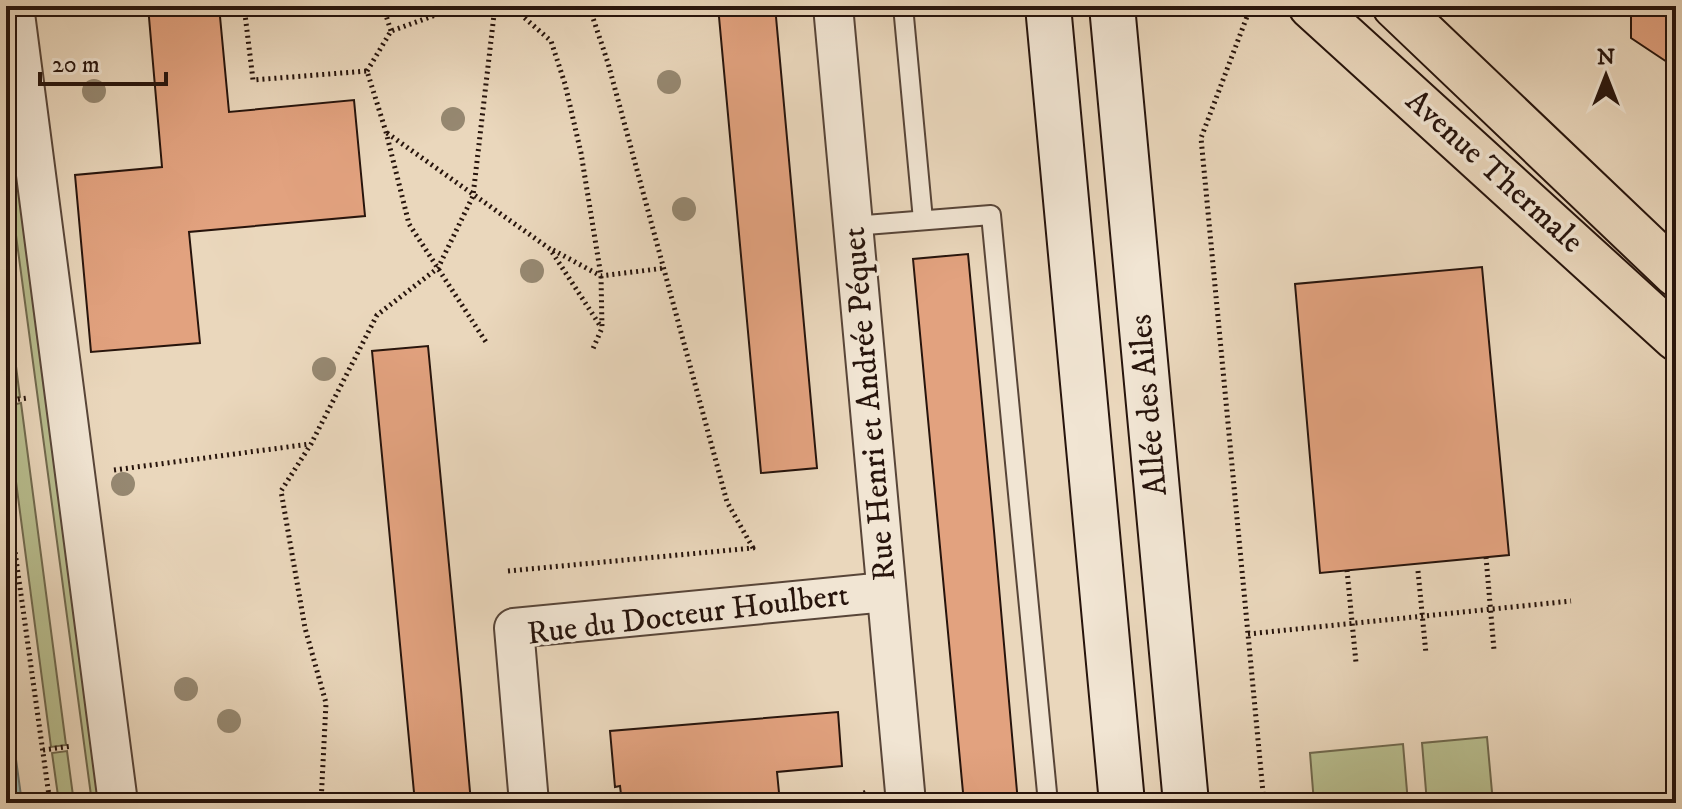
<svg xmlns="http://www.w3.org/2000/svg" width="1682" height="809" viewBox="0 0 1682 809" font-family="'IM FELL DW Pica',serif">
	<rect width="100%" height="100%" fill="#ead7bc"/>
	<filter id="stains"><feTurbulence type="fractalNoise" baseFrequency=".0025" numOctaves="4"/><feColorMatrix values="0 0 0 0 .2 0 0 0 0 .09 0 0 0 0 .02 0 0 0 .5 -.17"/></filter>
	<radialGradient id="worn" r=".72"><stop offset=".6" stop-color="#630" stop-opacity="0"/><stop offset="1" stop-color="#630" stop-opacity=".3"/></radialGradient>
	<g fill="#b8be8f" stroke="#70694e" stroke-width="2">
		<path d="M 23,181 L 106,803 L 92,803 L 9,183 Z"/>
		<path d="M 6,290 L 20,397 L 6,399 Z"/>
		<path d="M 21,403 L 66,745 L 51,747 L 6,406 Z"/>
		<path d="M 1487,737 L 1493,803 L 1427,803 L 1422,743 Z"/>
		<path d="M 1403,744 L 1408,803 L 1314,803 L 1310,753 Z"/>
		<path d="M 67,751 L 74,803 L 59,803 L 52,753 Z"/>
	</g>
	<path fill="#98b8b5" stroke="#6b7671" stroke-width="2" d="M 6,687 L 22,803 L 6,803 Z"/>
	<g fill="#e2a27f" stroke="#27140c" stroke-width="2">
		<path d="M 148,6 L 219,6 L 229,112 L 354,100 L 365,216 L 189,232 L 200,343 L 91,352 L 75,175 L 162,167 Z"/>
		<path d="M 718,6 L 775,6 L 817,468 L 761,473 Z"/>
		<path d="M 1631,6 L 1676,6 L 1676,68 L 1631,38 Z"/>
		<path d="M 968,254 L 994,531 L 1018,803 L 964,803 L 913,259 Z"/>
		<path d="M 1482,267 L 1509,555 L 1320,573 L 1295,284 Z"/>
		<path d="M 428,346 L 461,690 L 471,803 L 415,803 L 394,581 L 372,351 Z"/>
		<path d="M 838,712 L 842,766 L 777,772 L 780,803 L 622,803 L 620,786 L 615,787 L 610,731 Z"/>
	</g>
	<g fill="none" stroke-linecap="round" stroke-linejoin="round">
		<g stroke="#584538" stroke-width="22">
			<g id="service">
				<path d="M 903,6 L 923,220"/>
				<path d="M 853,226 L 991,215 L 1048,803"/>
			</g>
		</g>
		<g stroke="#584538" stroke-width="42">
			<g id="minor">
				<path d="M 14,6 L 118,803"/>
				<path d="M 833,6 L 906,803"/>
				<path d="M 529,803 L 514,628 L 886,592"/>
			</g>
		</g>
		<g stroke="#27140c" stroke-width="48">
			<g id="secondary">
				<path d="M 1048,6 L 1122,803"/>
				<path d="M 1112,6 L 1186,803"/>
			</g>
		</g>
		<g stroke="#27140c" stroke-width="48">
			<g id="primary">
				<path d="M 1311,6 L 1676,338"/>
				<path d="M 1395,6 L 1676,274"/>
			</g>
		</g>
		<g stroke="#27140c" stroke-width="5" stroke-dasharray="2 4" stroke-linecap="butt">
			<path d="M 244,6 L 253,80 L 367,71 L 386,132 L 409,224 L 486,342"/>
			<path d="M 383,6 L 391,31"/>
			<path d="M 511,6 L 551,41 L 565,84 L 581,153 L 601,276 L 602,328 L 592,351"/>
			<path d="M 1251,6 L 1201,138 L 1264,803"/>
			<path d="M 367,71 L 391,31 L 461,6"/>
			<path d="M 387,133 L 550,249 L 601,327"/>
			<path d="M 553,250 L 601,276 L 665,268"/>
			<path d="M 6,401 L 27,398"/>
			<path d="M 114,470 L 310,444"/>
			<path d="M 6,487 L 50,803"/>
			<path d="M 1486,557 L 1494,650"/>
			<path d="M 1347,570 L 1356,663"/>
			<path d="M 508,571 L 753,548 L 727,502 L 608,63 L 589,6"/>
			<path d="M 1418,571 L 1426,654"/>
			<path d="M 1248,634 L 1571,601"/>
			<path d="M 43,750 L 72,746"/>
			<path d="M 321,803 L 326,703 L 305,628 L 281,491 L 311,444 L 377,315 L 438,268 L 473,196 L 495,6"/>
			<path d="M 842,803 L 866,792"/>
		</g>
		<use href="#service" stroke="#f1e5d3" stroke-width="18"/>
		<use href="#minor" stroke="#f1e5d3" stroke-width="38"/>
		<use href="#secondary" stroke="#f1e5d3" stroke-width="44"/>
		<use href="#primary" stroke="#ead7bc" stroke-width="44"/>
	</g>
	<g fill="#968871">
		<circle cx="669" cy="82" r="12"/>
		<circle cx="94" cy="91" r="12"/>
		<circle cx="453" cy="119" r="12"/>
		<circle cx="684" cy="209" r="12"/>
		<circle cx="532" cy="271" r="12"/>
		<circle cx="324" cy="369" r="12"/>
		<circle cx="123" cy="484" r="12"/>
		<circle cx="186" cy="689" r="12"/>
		<circle cx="229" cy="721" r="12"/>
	</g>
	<g text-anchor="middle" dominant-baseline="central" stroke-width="7" stroke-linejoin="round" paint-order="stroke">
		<g font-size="32" fill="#27140c" stroke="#f1e5d3">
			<text transform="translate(1494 172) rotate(42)">Avenue Thermale</text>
			<text transform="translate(870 404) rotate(-95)">Rue Henri et Andrée Péquet</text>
			<text transform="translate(1149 405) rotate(-95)">Allée des Ailes</text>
			<text transform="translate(688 615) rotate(-7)">Rue du Docteur Houlbert</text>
		</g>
	</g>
	<rect width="1682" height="809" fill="none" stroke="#ead7bc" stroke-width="32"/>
	<rect x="8" y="8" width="1666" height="793" fill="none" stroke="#27140c" stroke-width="4"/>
	<rect x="16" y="16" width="1650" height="777" fill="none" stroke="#27140c" stroke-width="2"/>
	<g transform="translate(1606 76)" stroke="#f1e5d3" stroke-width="6" paint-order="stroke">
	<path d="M0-6L14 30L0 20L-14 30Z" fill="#27140c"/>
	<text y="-12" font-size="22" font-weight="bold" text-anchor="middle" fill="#27140c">N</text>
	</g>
	<path d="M40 72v12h126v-12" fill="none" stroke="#27140c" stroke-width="4"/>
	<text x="52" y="72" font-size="24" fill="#27140c" stroke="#f1e5d3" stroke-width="6" paint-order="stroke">20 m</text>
	<rect width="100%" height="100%" filter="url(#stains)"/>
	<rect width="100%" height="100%" fill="url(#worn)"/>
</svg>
